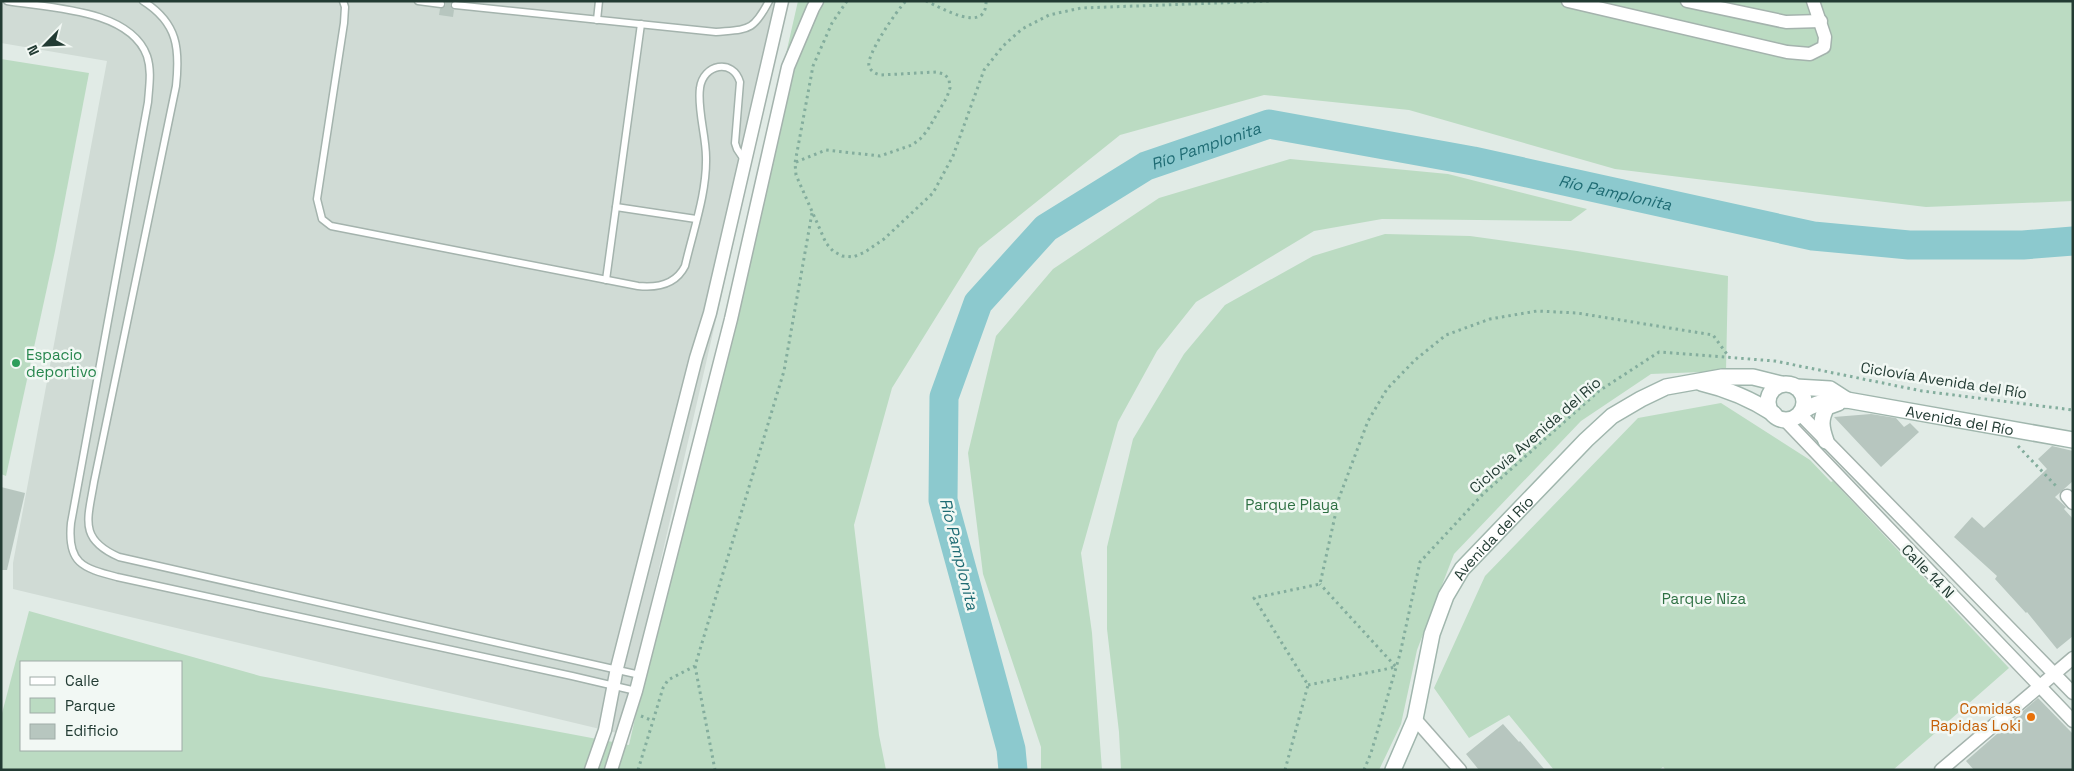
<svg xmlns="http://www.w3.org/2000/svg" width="2074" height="771" viewBox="0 0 2074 771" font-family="'Space Grotesk',sans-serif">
	<rect width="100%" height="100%" fill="#e1ebe6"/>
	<path fill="#d0dbd5" d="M 1,1 L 789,1 L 621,734 L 13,589 L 13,563 L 107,61 L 1,43 Z"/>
	<g fill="#bbdbc2" fill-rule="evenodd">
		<path d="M 798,1 L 2073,1 L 2073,201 L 1926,207 L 1615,169 L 1409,110 L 1264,95 L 1120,135 L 979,248 L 892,388 L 854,525 L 879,735 L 886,770 L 1,770 L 1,717 L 29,611 L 260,676 L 629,745 ZM 21,662 L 181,662 L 181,750 L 21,750 Z"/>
		<path d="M 1,59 L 89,73 L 55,251 L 6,476 L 1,474 Z"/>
		<path d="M 1290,159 L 1448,174 L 1587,209 L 1571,221 L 1382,219 L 1314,231 L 1196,302 L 1157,351 L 1118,422 L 1081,553 L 1092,633 L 1102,770 L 1041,770 L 1041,747 L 983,574 L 968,453 L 996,336 L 1053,269 L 1159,198 Z"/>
		<path d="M 1385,234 L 1470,236 L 1577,251 L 1728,276 L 1726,371 L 1651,374 L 1581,421 L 1454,554 L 1417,650 L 1401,724 L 1379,770 L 1121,770 L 1119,732 L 1107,629 L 1107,547 L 1133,439 L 1184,354 L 1225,305 L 1313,256 Z"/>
		<path d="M 1721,403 L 1810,460 L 1831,482 L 1833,481 L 2009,668 L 1893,770 L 1666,770 L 1663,767 L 1659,770 L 1554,770 L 1509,715 L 1469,738 L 1434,688 L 1485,576 L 1638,418 Z"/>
	</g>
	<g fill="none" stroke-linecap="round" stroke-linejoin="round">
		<path stroke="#8cc9ce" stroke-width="29" id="s1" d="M 1013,770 L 1011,749 L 943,500 L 944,397 L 978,303 L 1046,228 L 1146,166 L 1269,124 L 1473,161 L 1813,236 L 1909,245 L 2023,245 L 2073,241"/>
	</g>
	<g fill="#b7c6bf">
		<path d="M 445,1 L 452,1 L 450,5 L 454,10 L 453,17 L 439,15 L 440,9 L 446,5 Z"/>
		<path d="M 1871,414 L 1896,418 L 1904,427 L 1910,423 L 1919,432 L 1881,467 L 1834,417 Z"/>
		<path d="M 2052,446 L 2073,451 L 2073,481 L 2055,497 L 2066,507 L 2064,509 L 2073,519 L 2073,636 L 2057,649 L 2027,612 L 2026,613 L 1995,579 L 1997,576 L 1954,537 L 1972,517 L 1984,528 L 2047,469 L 2038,459 Z"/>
		<path d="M 1,487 L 25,493 L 7,570 L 1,570 Z"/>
		<path d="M 2038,698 L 2073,734 L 2073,770 L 1974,770 L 1966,761 Z"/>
		<path d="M 1503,724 L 1519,742 L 1520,741 L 1545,770 L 1479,770 L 1466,754 Z"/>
	</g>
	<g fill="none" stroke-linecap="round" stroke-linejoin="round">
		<g stroke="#a4b3ad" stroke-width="9">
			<g id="lane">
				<path d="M 7,1 C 49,8 130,9 147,56 C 152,71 149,87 148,102 L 71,523 C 67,563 82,568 117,577 L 572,676 L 636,691"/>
				<path d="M 143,1 C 178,23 180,49 176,86 L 94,482 C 88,519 78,539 119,557 L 640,675"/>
				<path d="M 343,1 L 345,7 L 344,23 L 317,199 L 322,219 L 331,226 L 638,286 C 657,288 676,284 685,266 C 693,231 707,193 706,157 C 706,136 697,108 700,88 C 703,64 733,58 740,82 L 735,143 L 737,149 L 745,161"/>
				<path d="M 418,1 L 441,4"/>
				<path d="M 455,5 L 716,32 C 748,29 753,32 769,1"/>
				<path d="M 597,20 L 599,1"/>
				<path d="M 616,207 L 696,219"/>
				<path d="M 606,280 L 641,24"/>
			</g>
		</g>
		<g stroke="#a4b3ad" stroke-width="15">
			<g id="street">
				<path d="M 1568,1 L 1787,52 L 1810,54 L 1824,47 L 1825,37 L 1813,1"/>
				<path d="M 1687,1 L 1786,22 L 1821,21"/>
				<path d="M 1800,414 L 2073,693"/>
				<path d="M 1784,419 L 2073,721"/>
				<path d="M 2067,496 L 2073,503"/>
				<path d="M 1415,719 L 1460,770"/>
				<path d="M 591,770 L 605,730 L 617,668 L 696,358 L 710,313 L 782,1"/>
				<path d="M 611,770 L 636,691 L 731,319 L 788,67 L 813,8 L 817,1"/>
				<path d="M 1941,770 L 2073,658"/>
			</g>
		</g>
		<g stroke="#a0b6ad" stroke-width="18">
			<g id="secondary">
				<path d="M 1701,383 C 1727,389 1751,399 1774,414"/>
				<circle cx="1786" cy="402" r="18"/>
				<path d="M 1796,387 L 1830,389 L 1847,400"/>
				<path id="s2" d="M 1800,414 C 1813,402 1829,400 1847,400 L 2073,440"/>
				<path d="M 1826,441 C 1821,427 1820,419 1827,407 L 1838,403"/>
				<path id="s3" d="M 1393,770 L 1415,719 L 1432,634 L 1446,596 L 1462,569 L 1586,440 L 1612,416 L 1641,399 L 1666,387 L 1722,377 L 1753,377 L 1781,384"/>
			</g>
		</g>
		<g stroke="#83ad9d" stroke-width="3" stroke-dasharray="2.5 4" stroke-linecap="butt">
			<path d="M 847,1 L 832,23 L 813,66 L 795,163 L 796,175 L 826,243 L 833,251 L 842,256 L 853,257 L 865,252 L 884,239 L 933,193 L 953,156 L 984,70 L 1003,46 L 1022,29 L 1049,15 L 1081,8 L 1272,1"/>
			<path d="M 926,1 C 942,8 987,35 986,1"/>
			<path d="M 796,162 L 826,150 L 880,156 L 912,145 L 920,139 L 927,131 L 947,97 L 950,88 L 949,79 L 944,74 L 936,72 L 881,75 C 876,74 871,72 869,66 C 866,55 897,10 906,1"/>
			<path d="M 2018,446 L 2057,487"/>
			<path d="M 695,666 L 715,770"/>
			<path d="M 1308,685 L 1396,667 L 1320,584"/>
			<path d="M 641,716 L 653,721"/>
			<path d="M 638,770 L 663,688 L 668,680 L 695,666 L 784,371 L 812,213"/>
			<path d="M 1285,770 L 1308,685 L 1254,598 L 1320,584 L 1339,498 L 1368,421 L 1387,389 L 1415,360 L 1446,335 L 1490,319 L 1537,311 L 1577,313 L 1713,335 L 1729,357"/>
			<path d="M 1364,770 L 1371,753 L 1400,654 L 1420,562 L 1483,494 L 1599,391 L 1659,352 L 1775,361 L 1922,391 L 2073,410"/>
		</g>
		<use href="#lane" stroke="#fff" stroke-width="6"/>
		<use href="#street" stroke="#fff" stroke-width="12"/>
		<use href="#secondary" stroke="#fff" stroke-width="15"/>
	</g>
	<circle fill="#2e9e5b" stroke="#f2f8f4" stroke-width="2" cx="16" cy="363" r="5"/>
	<circle fill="#e8710a" stroke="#f2f8f4" stroke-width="2" cx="2031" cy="717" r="5"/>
	<g text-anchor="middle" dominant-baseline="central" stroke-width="5" stroke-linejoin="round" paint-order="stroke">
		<g font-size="15" fill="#27864d" stroke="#f2f8f4" text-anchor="start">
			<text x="26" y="354">Espacio<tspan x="26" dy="17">deportivo</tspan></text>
		</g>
		<g font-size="15" fill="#223b33" stroke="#f2f8f4">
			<text transform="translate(1944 380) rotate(9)">Ciclovía Avenida del Río</text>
			<text stroke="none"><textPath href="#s2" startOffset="165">Avenida del Río</textPath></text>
			<text transform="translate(1535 435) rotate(-41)">Ciclovía Avenida del Río</text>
			<text stroke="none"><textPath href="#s3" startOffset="258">Avenida del Río</textPath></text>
			<text transform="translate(1928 571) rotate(46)">Calle 14 N</text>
		</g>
		<g font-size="15" fill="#2e7043" stroke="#f2f8f4">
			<text x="1292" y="504">Parque Playa</text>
			<text x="1704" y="598">Parque Niza</text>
		</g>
		<g font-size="15" fill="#c56008" stroke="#f2f8f4" text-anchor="end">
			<text x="2021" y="708">Comidas<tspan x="2021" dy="17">Rapidas Loki</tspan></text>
		</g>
		<g font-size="16" font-style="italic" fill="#1f6c74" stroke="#f2f8f4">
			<text stroke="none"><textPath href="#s1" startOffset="764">Río Pamplonita</textPath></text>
			<text stroke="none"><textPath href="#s1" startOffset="1184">Río Pamplonita</textPath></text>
			<text transform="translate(959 554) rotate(76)">Río Pamplonita</text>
		</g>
	</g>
	<rect width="2074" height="771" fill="none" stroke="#223b33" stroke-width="5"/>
	<rect x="20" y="661" width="162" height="90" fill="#f2f8f4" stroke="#9faca7"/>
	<rect x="30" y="677" width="25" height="8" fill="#ffffff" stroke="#9faca7"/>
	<text x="65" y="686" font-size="15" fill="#223b33">Calle</text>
	<rect x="30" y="698" width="25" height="15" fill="#bbdbc2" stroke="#9faca7"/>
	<text x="65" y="711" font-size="15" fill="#223b33">Parque</text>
	<rect x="30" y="724" width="25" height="15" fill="#b7c6bf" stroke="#9faca7"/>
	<text x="65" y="736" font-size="15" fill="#223b33">Edificio</text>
	<g transform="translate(45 45) rotate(246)" stroke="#f2f8f4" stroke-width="4" paint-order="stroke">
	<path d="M0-4L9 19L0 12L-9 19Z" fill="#223b33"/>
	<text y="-8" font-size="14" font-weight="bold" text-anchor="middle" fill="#223b33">N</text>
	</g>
</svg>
